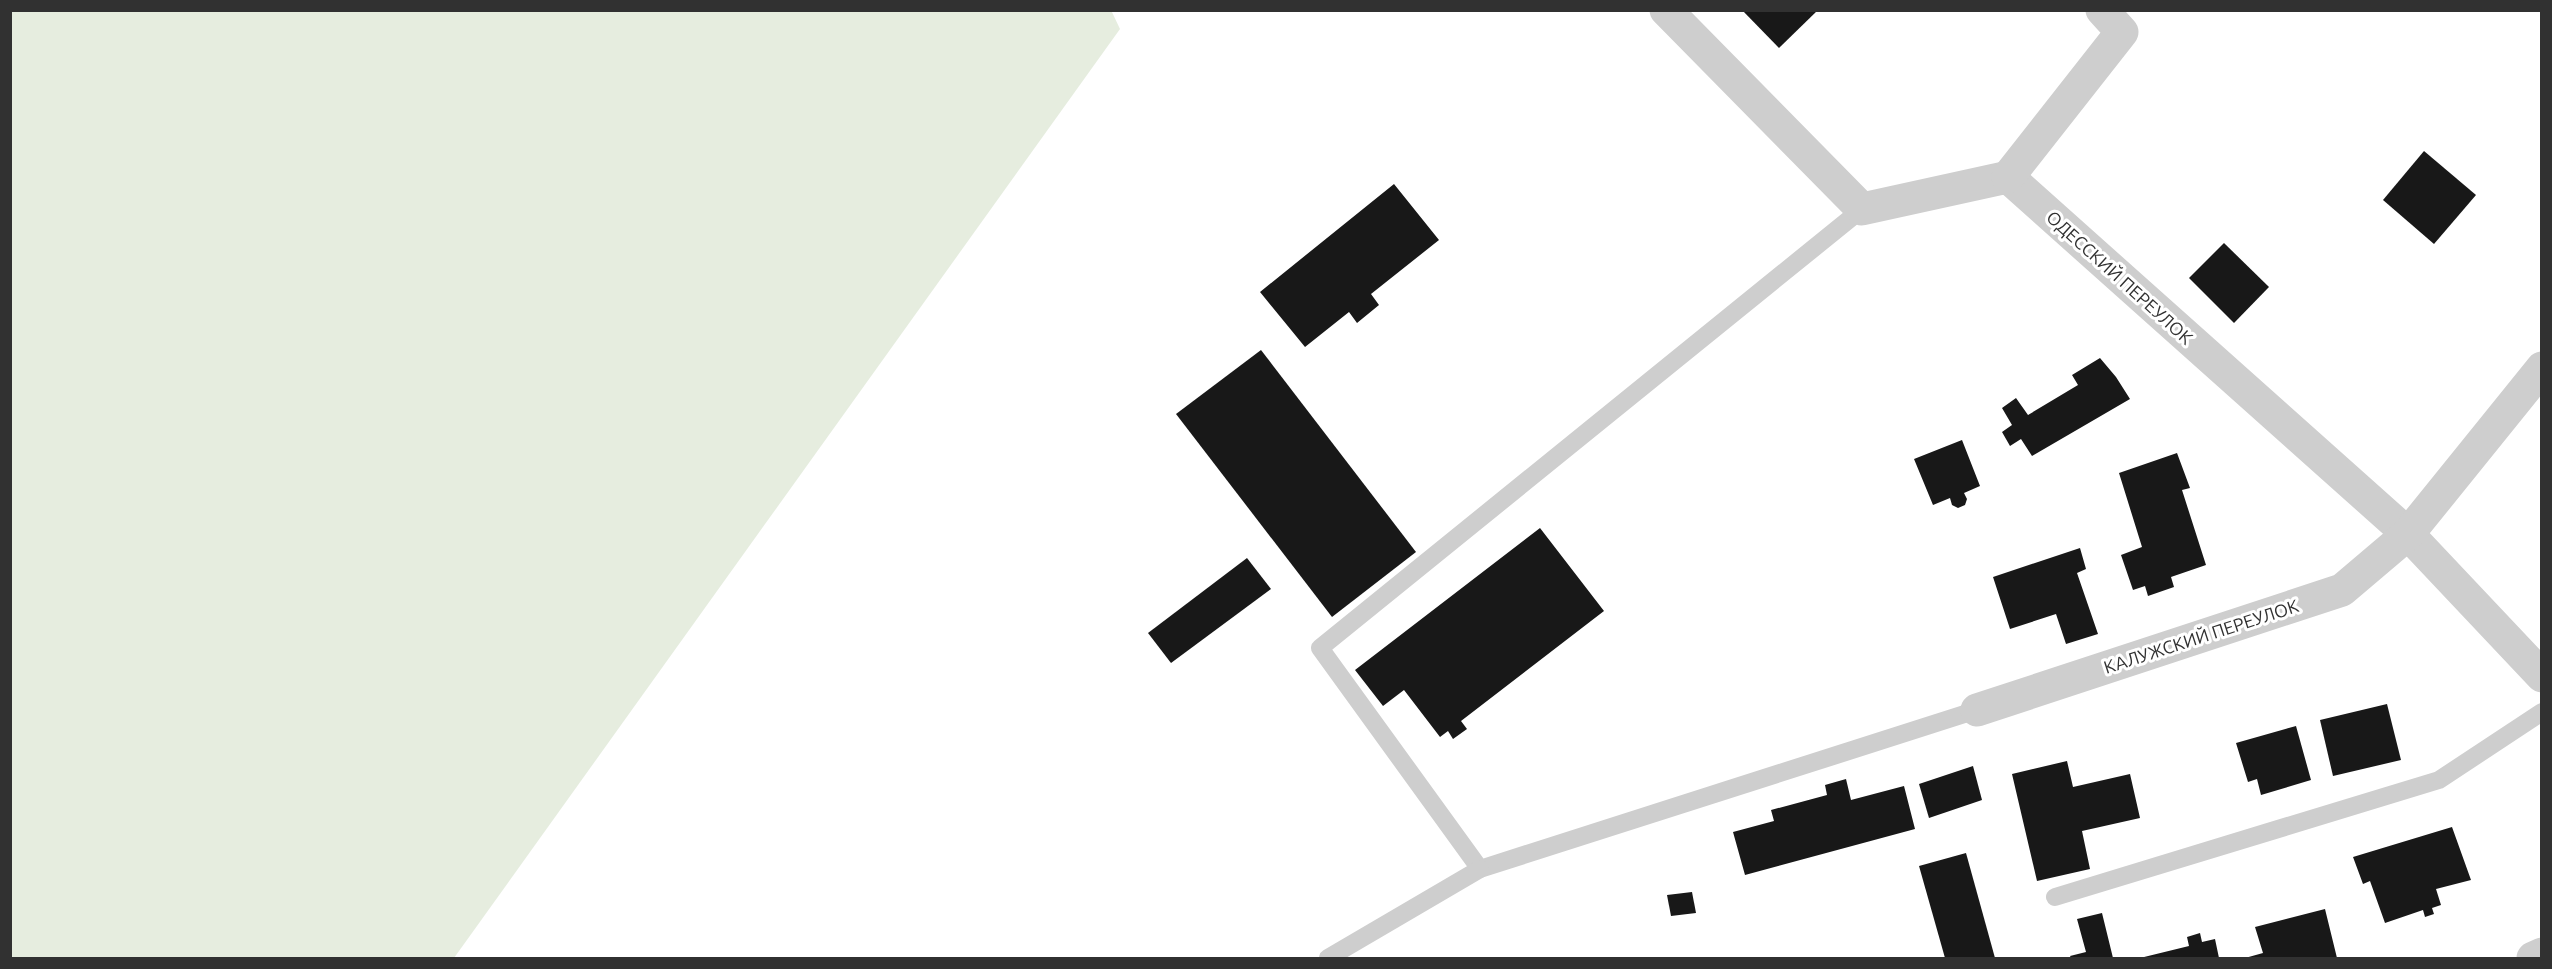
<svg xmlns="http://www.w3.org/2000/svg" width="2552" height="969" viewBox="0 0 2552 969" font-family="Ubuntu,sans-serif">
	<rect width="100%" height="100%" fill="#fff"/>
	<path fill="#e6eddf" d="M 1111,10 L 1120,29 L 454,958 L 11,958 L 11,11 Z"/>
	<g fill="#181818">
		<path d="M 1742,10 L 1818,10 L 1779,48 Z"/>
		<path d="M 2424,151 L 2476,195 L 2434,244 L 2383,200 Z"/>
		<path d="M 1394,184 L 1439,240 L 1371,294 L 1379,305 L 1357,323 L 1349,312 L 1305,347 L 1260,292 Z"/>
		<path d="M 2224,243 L 2269,287 L 2234,323 L 2189,278 Z"/>
		<path d="M 1261,350 L 1416,552 L 1332,617 L 1176,414 Z"/>
		<path d="M 2100,358 L 2116,377 L 2130,399 L 2032,456 L 2021,439 L 2010,446 L 2002,432 L 2012,425 L 2002,408 L 2016,398 L 2028,415 L 2078,385 L 2072,375 Z"/>
		<path d="M 1962,440 L 1980,486 L 1964,493 L 1967,499 L 1965,505 L 1958,508 L 1952,505 L 1950,498 L 1933,505 L 1914,459 Z"/>
		<path d="M 2177,453 L 2190,488 L 2182,490 L 2206,565 L 2171,577 L 2174,587 L 2148,596 L 2145,586 L 2133,590 L 2121,555 L 2142,547 L 2119,473 Z"/>
		<path d="M 1540,528 L 1604,611 L 1461,721 L 1467,729 L 1453,739 L 1448,731 L 1440,737 L 1404,690 L 1383,706 L 1355,670 Z"/>
		<path d="M 2080,548 L 2086,569 L 2077,573 L 2098,634 L 2066,644 L 2056,614 L 2010,629 L 1993,577 Z"/>
		<path d="M 1247,558 L 1271,589 L 1171,663 L 1148,633 Z"/>
		<path d="M 2387,704 L 2401,760 L 2333,776 L 2320,720 Z"/>
		<path d="M 2296,726 L 2311,780 L 2261,795 L 2257,779 L 2248,782 L 2236,743 Z"/>
		<path d="M 2067,761 L 2073,787 L 2130,774 L 2140,818 L 2082,831 L 2090,869 L 2037,881 L 2012,774 Z"/>
		<path d="M 1973,766 L 1982,800 L 1929,818 L 1919,784 Z"/>
		<path d="M 1846,779 L 1851,800 L 1904,786 L 1915,829 L 1745,875 L 1733,832 L 1774,821 L 1771,810 L 1827,795 L 1825,785 Z"/>
		<path d="M 2452,827 L 2471,880 L 2436,889 L 2441,905 L 2432,908 L 2434,914 L 2425,917 L 2423,910 L 2385,923 L 2370,881 L 2363,884 L 2353,857 Z"/>
		<path d="M 1966,853 L 1995,958 L 1945,958 L 1919,866 Z"/>
		<path d="M 1692,892 L 1696,913 L 1671,916 L 1667,895 Z"/>
		<path d="M 2325,909 L 2337,958 L 2245,958 L 2263,953 L 2255,927 Z"/>
		<path d="M 2102,913 L 2113,958 L 2071,958 L 2070,956 L 2086,952 L 2077,919 Z"/>
		<path d="M 2200,933 L 2202,942 L 2215,939 L 2219,958 L 2140,958 L 2189,946 L 2187,937 Z"/>
	</g>
	<g fill="none" stroke-linecap="round" stroke-linejoin="round">
		<g stroke="#cecece" stroke-width="18">
			<path d="M 1862,209 L 1320,648 L 1480,869 L 1977,710"/>
			<path d="M 2055,897 L 2439,780 L 2542,712"/>
			<path d="M 1328,958 L 1480,869"/>
		</g>
		<g stroke="#cecece" stroke-width="33">
			<path d="M 1666,10 L 1862,209 L 2008,177 L 2408,534 L 2542,676"/>
			<path d="M 2008,177 L 2122,32 L 2102,10"/>
			<path d="M 1977,710 L 2342,590 L 2408,534 L 2542,368"/>
			<path d="M 2533,958 L 2542,954"/>
		</g>
	</g>
	<g text-anchor="middle" dominant-baseline="central" stroke-width="6" stroke-linejoin="round" paint-order="stroke">
		<g font-size="18" fill="#313131" stroke="#fff">
			<text transform="translate(2120 277) rotate(42)">ОДЕССКИЙ ПЕРЕУЛОК</text>
			<text transform="translate(2201 636) rotate(-18)">КАЛУЖСКИЙ ПЕРЕУЛОК</text>
		</g>
	</g>
	<rect width="2552" height="969" fill="none" stroke="#313131" stroke-width="24"/>
</svg>
